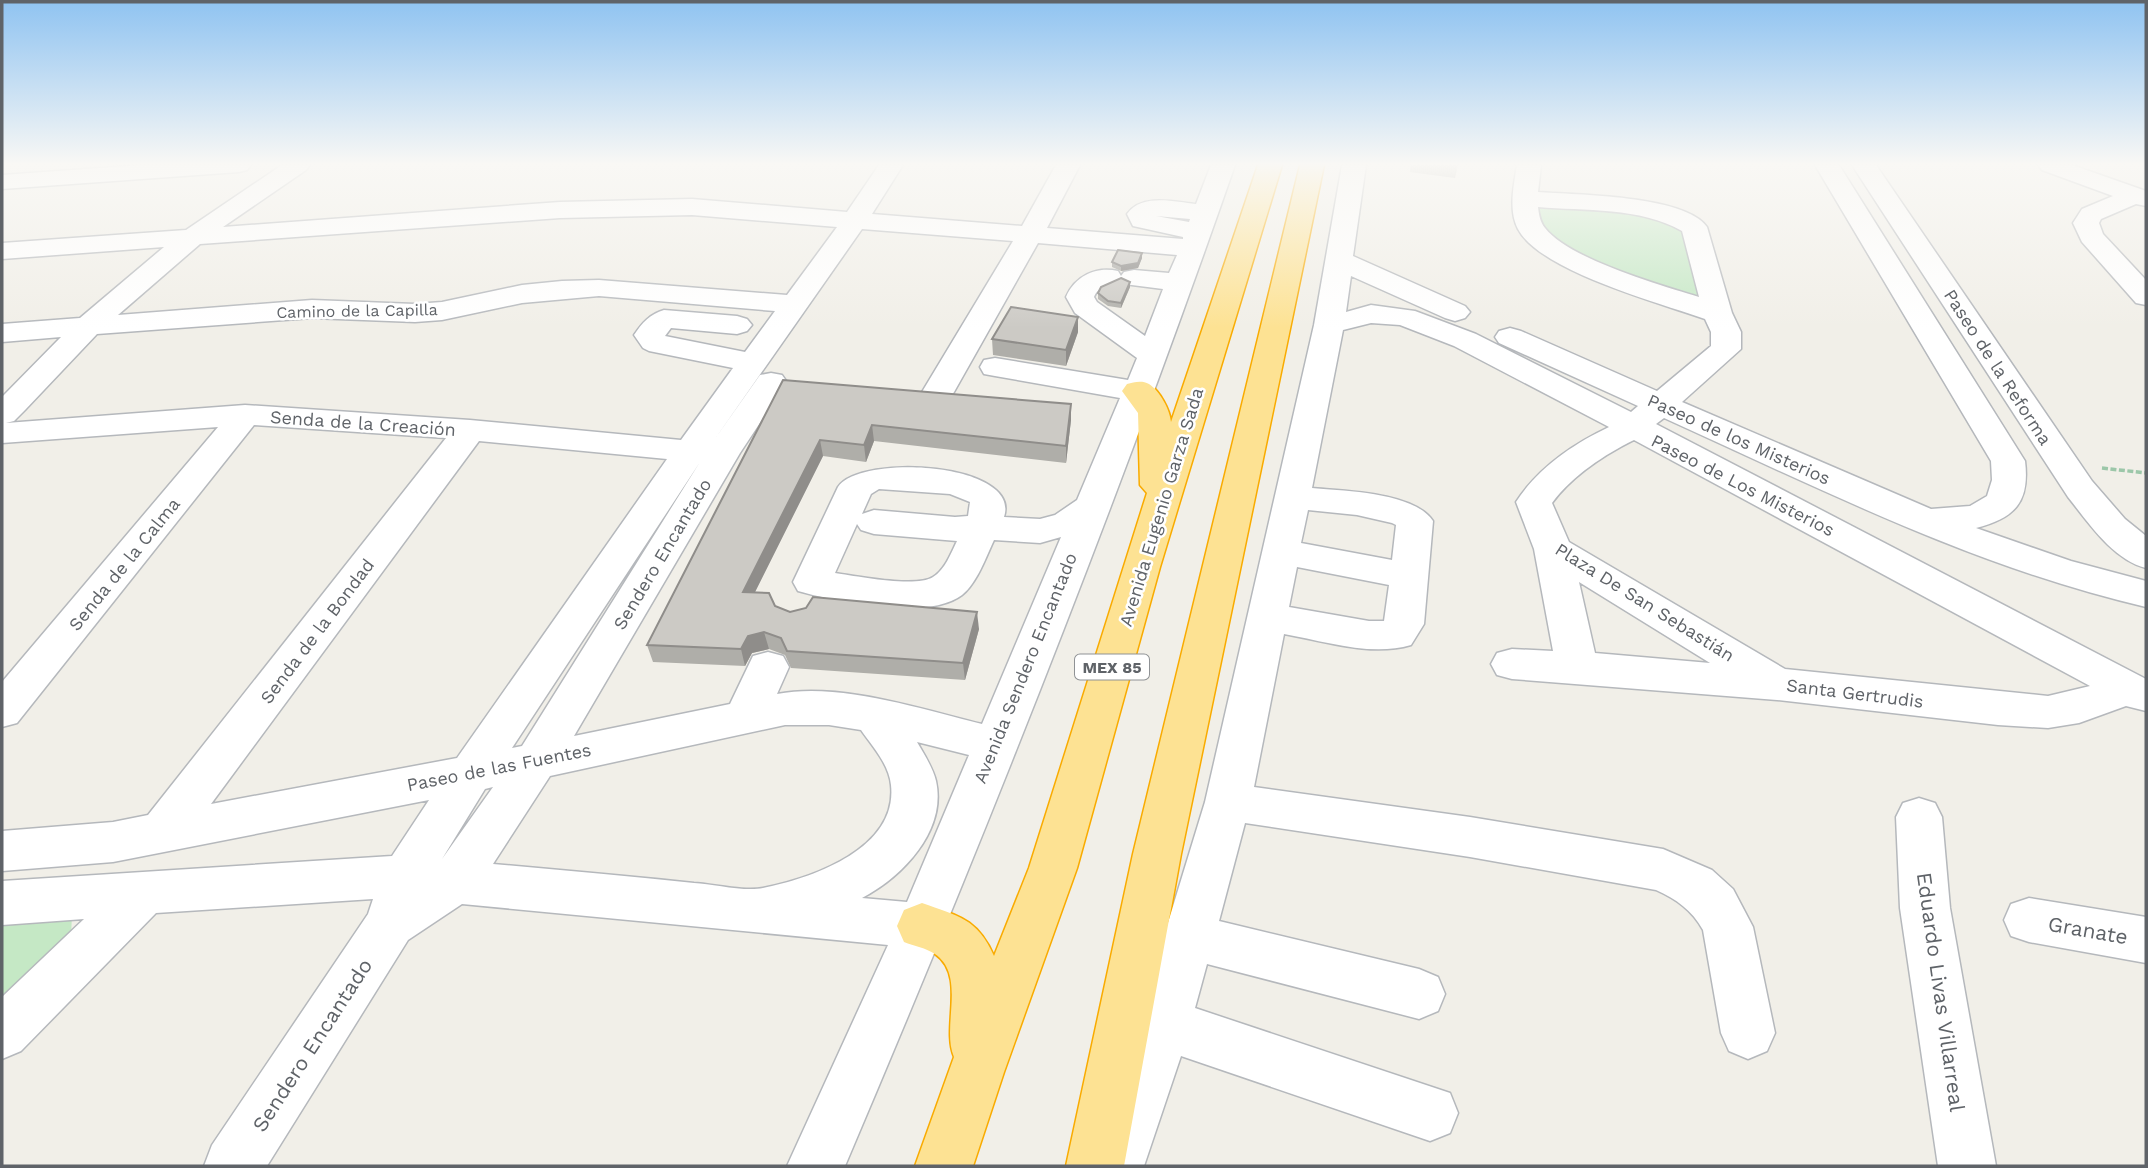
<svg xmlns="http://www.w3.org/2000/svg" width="2148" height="1168" viewBox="0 0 2148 1168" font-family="'Work Sans',sans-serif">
	<rect width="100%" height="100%" fill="#f1efe8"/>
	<g fill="#c5e8c5">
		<path d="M 1526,199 L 1676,216 L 1717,313 L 1552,249 Z"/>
		<path d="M 72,914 L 71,937 L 2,1007 L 2,919 Z"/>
	</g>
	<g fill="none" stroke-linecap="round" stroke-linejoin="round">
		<g stroke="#b5b8bc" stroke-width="3">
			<g id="minor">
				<path d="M 142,165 L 251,165 L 247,170 L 239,172 L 2,189 L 2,175 Z"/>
				<path d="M 282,165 L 310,165 L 306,170 L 223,227 L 560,202 L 692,199 L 847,212 L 879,165 L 903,165 L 872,214 L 1022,226 L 1056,165 L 1080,165 L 1047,228 L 1183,239 L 1183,237 L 1133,226 L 1127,214 C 1142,193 1175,202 1196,204 L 1211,165 L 1235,165 C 1118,501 985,837 845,1166 L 787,1166 L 888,945 L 462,904 L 408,940 L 267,1166 L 204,1166 L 212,1145 L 368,914 L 373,899 L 156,913 L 21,1051 L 2,1059 L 2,997 L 84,919 L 2,925 L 2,881 L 392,856 L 429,800 L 113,862 L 2,871 L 2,831 L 113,822 L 148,815 L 446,438 L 254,425 L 17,723 L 2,727 L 2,682 L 218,427 L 2,443 L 2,397 L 61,337 L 2,342 L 2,324 L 80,318 L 164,247 L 2,259 L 2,243 L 186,230 ZM 692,215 L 837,227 L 787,295 L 599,280 L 562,281 L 522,285 L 442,302 L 415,304 L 312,300 L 118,315 L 200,244 L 560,218 ZM 1156,216 L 1190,219 L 1189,222 ZM 862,229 L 1013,241 L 922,392 L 927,399 L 938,402 L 949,399 L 954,392 L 1038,243 L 1177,255 L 1169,273 L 1134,270 L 1124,272 L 1121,276 L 1118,271 C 1096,266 1075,276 1066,297 L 1075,313 L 1137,358 L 1128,380 L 995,358 L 984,360 L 980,367 L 984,374 L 995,376 L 1120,398 L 1077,500 L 1055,515 L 1040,519 L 1004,517 C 1022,463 861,453 838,487 L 793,582 L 798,591 C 837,602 928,621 962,595 C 977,583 986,557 994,540 L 1040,543 L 1061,537 L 982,724 C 920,709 840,682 777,694 L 789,667 L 783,656 L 768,652 L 753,656 L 730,704 L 574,736 L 740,453 L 787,382 L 782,375 L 771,373 L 760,375 L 712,443 ZM 1121,279 L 1124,284 L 1163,289 L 1145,336 L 1097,302 L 1094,297 C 1099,284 1114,288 1121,279 ZM 599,296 L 775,311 L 745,352 L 665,336 L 671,328 L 737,334 L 747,331 L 752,325 L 747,319 L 737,316 L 664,310 C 650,314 642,323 634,335 L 643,348 L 649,351 L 733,368 L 681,440 L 470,420 L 245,405 L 6,423 L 14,421 L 25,410 L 97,334 L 312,318 L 415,322 L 442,320 L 522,303 ZM 479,441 L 667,459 L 457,758 L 211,804 ZM 700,462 L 522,746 L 512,748 ZM 879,489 L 950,494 L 970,502 L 968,516 L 955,517 L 874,510 L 862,514 L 871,494 ZM 857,524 L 861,530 L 874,534 L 957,541 C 951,553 945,570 933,577 C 916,588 856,576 835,573 ZM 785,725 L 829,725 L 861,730 C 872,746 889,764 891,785 C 898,849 812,878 763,888 C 745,892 713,884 694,883 C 627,876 560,870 493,864 L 550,776 ZM 917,742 L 969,755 L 907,902 L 862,898 C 902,877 947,831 936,781 C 933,768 924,754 917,742 ZM 493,787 L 442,859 L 485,789 Z"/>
				<path d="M 1342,165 L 1366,165 L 1353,256 L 1465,306 L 1470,312 L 1465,318 L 1455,321 L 1445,318 L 1351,276 L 1346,312 L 1371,305 L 1415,311 L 1476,334 L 1631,412 L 1638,406 L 1499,343 L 1495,337 L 1499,331 L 1510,328 L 1521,331 L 1657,391 L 1711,346 L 1711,332 L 1705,319 C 1660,303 1540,271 1518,229 C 1508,210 1514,184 1517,165 L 1541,165 L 1538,192 C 1576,195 1685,195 1707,227 L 1732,313 L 1741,332 L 1741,349 L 1682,402 L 1931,509 L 1970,506 L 1987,496 L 1992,480 L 1991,461 L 1815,165 L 1839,165 L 2025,461 C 2030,502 2015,518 1976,528 L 2071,561 L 2146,581 L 2146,607 C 1977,568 1821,489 1664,418 L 1656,424 L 2146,679 L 2146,711 L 2126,706 L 2079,723 L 2048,728 L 1998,725 L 1777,700 L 1512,679 L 1497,675 L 1491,664 L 1497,653 L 1512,649 L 1553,651 L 1534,549 L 1516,502 C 1538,468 1573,444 1609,427 L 1454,346 L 1400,325 L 1371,323 L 1343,330 L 1312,488 C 1344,491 1414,492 1433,521 L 1424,624 L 1411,645 C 1371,657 1324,641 1284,634 L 1254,787 L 1470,817 L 1663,849 L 1712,870 L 1733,889 L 1753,927 L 1775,1033 L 1767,1051 L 1748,1059 L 1729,1051 L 1721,1033 L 1703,930 C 1692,910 1676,899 1656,890 L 1470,857 L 1245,823 L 1219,921 L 1419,969 L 1438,977 L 1445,994 L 1438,1011 L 1419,1019 L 1207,964 L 1195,1008 L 1450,1093 L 1458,1113 L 1450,1133 L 1430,1141 L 1181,1056 L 1144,1166 L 1086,1166 L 1133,1037 L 1205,802 L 1314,325 ZM 1538,207 C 1585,211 1640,207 1682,231 L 1699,297 C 1660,285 1569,259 1545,228 C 1540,222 1539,215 1538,207 ZM 1634,440 L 2090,686 L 2048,696 L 1785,669 L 1569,542 L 1552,503 C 1573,475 1604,455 1634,440 ZM 1308,510 L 1357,515 L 1392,523 L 1396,525 L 1392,560 L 1301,543 ZM 1297,567 L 1389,585 L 1384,621 L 1369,621 L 1289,607 ZM 1579,582 L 1710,663 L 1595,653 Z"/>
				<path d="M 1852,165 L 1876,165 L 2092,481 L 2125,519 L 2146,536 L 2146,568 C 2113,560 2088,522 2068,497 Z"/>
				<path d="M 2038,165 L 2072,165 L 2146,191 L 2146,206 L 2136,204 L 2101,219 L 2099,223 L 2103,234 L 2146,280 L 2146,305 L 2136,303 L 2082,242 L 2073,223 L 2082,209 L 2113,196 L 2042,170 Z"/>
				<path d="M 1919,798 L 1935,803 L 1942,817 L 1950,908 L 1996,1166 L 1938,1166 L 1900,908 L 1896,817 L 1903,803 Z"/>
				<path d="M 2029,898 L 2146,917 L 2146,963 L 2029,942 L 2011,936 L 2004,920 L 2011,904 Z"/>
			</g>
		</g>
		<g stroke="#f9ab00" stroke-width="3">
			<g id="highway">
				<path d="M 1258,165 L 1282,165 L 1160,567 L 1077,868 L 1004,1072 L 973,1166 L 915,1166 L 954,1057 C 941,1027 967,976 935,954 C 926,948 914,946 904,942 L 897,926 L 904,910 L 922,903 C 958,916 977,918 994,956 L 1029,868 L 1147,493 L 1140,485 L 1138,413 L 1122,391 L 1127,384 C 1134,382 1142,380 1149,384 C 1160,391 1170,410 1171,422 Z"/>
				<path d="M 1300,165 L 1324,165 L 1181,854 L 1124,1166 L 1066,1166 L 1133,854 Z"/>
			</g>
		</g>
		<path stroke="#9cc7a9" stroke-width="3.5" stroke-dasharray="6 2.5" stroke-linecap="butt" d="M 2102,468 L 2146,473"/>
		<use href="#minor" fill="#fff" fill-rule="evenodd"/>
		<use href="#highway" fill="#fde293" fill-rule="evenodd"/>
	</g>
	<g fill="#afaea9">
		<path d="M 1411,165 L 1458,165 L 1455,178 L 1410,172 Z"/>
		<path d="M 1142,253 L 1142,258 L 1138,268 L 1121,271 L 1112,267 L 1112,262 Z"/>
		<path d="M 1130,282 L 1130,287 L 1121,308 L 1108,306 L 1098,299 L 1098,293 Z"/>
		<path d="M 1078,317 L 1078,332 L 1066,366 L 993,355 L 992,339 Z"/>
		<path d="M 783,380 L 1071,420 L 1066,463 L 874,441 L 866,462 L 823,456 L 755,592 L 775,606 L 790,612 L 979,629 L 965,680 L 791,668 L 785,655 L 769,649 L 752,653 L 745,666 L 653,662 L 647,645 Z"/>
	</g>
	<g fill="#8f8d8a">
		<path d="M 1142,253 L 1142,258 L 1138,268 L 1121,271 L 1121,266 Z"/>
		<path d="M 1130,282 L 1130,287 L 1121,308 L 1121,303 Z"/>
		<path d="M 1078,317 L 1078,332 L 1066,366 L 1066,350 Z"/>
		<path d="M 1071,404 L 1071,420 L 1066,463 L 1066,446 Z"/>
		<path d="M 872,425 L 874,441 L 866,462 L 864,445 Z"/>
		<path d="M 820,440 L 823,456 L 747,608 L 743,592 Z"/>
		<path d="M 977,612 L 979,629 L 965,680 L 963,663 Z"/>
		<path d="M 764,632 L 769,649 L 752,653 L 745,666 L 741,649 L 748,636 Z"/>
	</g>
	<g fill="#cccac5" stroke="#8f8d8a" stroke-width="2">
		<path d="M 1118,250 L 1142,253 L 1138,263 L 1121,266 L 1112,262 Z"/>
		<path d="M 1121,278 L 1130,282 L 1121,303 L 1108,301 L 1098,293 L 1101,287 Z"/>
		<path d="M 1011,307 L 1078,317 L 1066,350 L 992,339 Z"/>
		<path d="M 783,380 L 1071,404 L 1066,446 L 872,425 L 864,445 L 820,440 L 743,592 L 769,593 L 775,606 L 790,612 L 806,608 L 813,597 L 977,612 L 963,663 L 787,651 L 781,638 L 764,632 L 748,636 L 741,649 L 647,645 Z"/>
	</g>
	<linearGradient id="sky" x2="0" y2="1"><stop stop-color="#8fc3f1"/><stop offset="0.5" stop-color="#f9f8f5"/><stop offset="1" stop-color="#f9f8f5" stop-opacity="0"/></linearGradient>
	<rect width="2148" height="328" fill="url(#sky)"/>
	<g text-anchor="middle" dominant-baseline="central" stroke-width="5" stroke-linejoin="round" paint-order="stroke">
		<g font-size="16" fill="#5f6368" stroke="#fff">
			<text transform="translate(357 311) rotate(-1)">Camino de la Capilla</text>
		</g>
		<rect fill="#fff" stroke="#8f9295" stroke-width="2" x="1075" y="654.5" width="74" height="25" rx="5"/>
		<g font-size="16" font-weight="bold" fill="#5f6368">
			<text x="1112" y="667">MEX 85</text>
		</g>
		<g font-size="18" fill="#5f6368" stroke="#fff">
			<text transform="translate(1998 367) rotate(57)">Paseo de la Reforma</text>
			<text transform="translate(363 423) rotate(4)">Senda de la Creación</text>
			<text transform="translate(1739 439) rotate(24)">Paseo de los Misterios</text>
			<text transform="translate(1743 485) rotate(27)">Paseo de Los Misterios</text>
			<text transform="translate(1161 507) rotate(-73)">Avenida Eugenio Garza Sada</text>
			<text transform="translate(662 554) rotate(-59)">Sendero Encantado</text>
			<text transform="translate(124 564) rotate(-51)">Senda de la Calma</text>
			<text transform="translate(1645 602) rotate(32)">Plaza De San Sebastián</text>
			<text transform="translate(317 631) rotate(-53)">Senda de la Bondad</text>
			<text transform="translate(1025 668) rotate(-68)">Avenida Sendero Encantado</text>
			<text transform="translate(1855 693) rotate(7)">Santa Gertrudis</text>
			<text transform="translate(499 767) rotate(-11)">Paseo de las Fuentes</text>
		</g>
		<g font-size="21" fill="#5f6368" stroke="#fff">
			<text transform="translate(2088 930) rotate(10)">Granate</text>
			<text transform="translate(1941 992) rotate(82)">Eduardo Livas Villarreal</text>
			<text transform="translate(312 1045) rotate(-57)">Sendero Encantado</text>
		</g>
	</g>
	<rect width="2148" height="1168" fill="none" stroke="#5f6368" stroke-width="7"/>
</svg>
